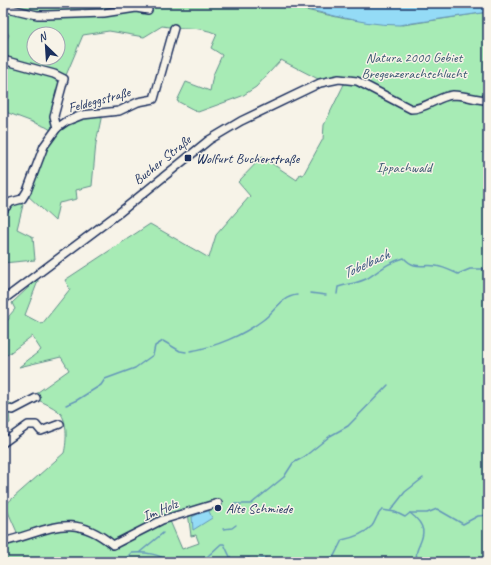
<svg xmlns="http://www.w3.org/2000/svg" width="491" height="565" viewBox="0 0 491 565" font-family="Caveat,sans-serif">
	<rect width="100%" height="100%" fill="#f7f3e8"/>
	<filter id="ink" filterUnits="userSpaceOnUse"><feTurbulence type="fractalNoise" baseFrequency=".025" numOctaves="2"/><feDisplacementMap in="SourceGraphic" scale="8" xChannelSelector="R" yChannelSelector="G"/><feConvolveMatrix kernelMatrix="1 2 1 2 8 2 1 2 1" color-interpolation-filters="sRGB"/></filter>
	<g filter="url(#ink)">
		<g fill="#a7ebb5" stroke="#618d8a" fill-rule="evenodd">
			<path d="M 3,3 L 274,3 L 346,19 L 403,25 L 488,12 L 488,562 L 3,562 L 3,543 L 20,539 L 5,505 L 64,453 C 67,442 68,418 58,411 C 52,406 44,403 38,400 L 38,392 L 69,370 L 61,357 L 19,367 L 41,350 L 32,336 L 7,355 L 3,353 L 3,324 L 9,319 L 9,316 L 15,309 L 12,303 L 29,287 L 27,284 L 37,277 L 38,281 L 25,315 L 42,324 L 70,289 L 65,280 L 150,224 L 209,258 L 216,235 L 250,196 L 238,182 L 262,157 L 297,180 L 300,174 L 303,175 L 323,139 L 324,125 L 347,78 L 322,81 L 281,60 L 256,87 L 242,96 L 198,112 L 177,101 L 186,82 L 210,91 L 213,75 L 222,55 L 211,48 L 217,34 C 197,25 183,30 162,26 L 144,37 L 109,31 L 83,35 L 64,80 L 53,124 L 102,114 L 96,143 L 92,186 L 76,190 L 77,199 L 59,203 L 55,221 L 26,194 L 36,169 L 54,132 L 46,127 L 3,111 L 3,47 L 9,35 L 3,27 ZM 34,34 L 58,34 L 58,58 L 34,58 ZM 188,512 L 191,536 L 196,535 L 199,543 L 182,549 L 170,521 L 164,523 L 163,521 Z"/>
			<path d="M 18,202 L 23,205 L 17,229 L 33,237 L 35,260 L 3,263 L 3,212 Z"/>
			<path d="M 3,397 L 13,406 L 9,412 L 10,423 L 4,425 L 3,431 Z"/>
		</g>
		<g fill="#94dbf6" stroke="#6496b9">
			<path d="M 274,3 L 488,3 L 488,12 L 399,25 C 355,25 317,9 274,3 Z"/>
			<path d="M 208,509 L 212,518 L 193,530 L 192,517 Z"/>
		</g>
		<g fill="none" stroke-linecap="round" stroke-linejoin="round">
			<g stroke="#6496b9" stroke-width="1.5">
				<path d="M 310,293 L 326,295"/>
				<path d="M 337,294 L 338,287 C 347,284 360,283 368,278 C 380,270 389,262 404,258 C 415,270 422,264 436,266 C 444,267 451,271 458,274 L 470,269 L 488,269"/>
				<path d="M 190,351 C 216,347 243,335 263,320 C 276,311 280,297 297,295"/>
				<path d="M 66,405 L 77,400 L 101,385 L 105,379 L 135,368 L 153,355 L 155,346 L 163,341 L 180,351 L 186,352"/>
				<path d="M 234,504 L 251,504 L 284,477 L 293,463 L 304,457 L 330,436 L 348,426 L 388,385"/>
				<path d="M 391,510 L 405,492 L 423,478"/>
				<path d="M 410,513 L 427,513 L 437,509 L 463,524 L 478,516 L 488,515"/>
				<path d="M 223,529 L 232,528 L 236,525"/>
				<path d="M 140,552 L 163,533"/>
				<path d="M 124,562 L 132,553 C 147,552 158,554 171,562"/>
				<path d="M 197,562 L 208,556 L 221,544 L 224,544 L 232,561 L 249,558 L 252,561 L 265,558 L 280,562"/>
				<path d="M 294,562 L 295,562"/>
				<path d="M 308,562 L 322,562 L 334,556 L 342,540 C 352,538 364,534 372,526 C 376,521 376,515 382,510 L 395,512 L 405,517 L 410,513 C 439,535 409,546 418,562"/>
			</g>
			<g stroke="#1b2f5e" stroke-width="10">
				<g id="minor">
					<path d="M 3,7 L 37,15 L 47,15 L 104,13 L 136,8 L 148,10"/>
					<path d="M 3,60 L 54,74 L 64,79 L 54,116 L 57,128"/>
					<path d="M 3,210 L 11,202 L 22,199 L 27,191 L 44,146 L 57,128 L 67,121 L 82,115 L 119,111 L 138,102 L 154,99 L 174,28"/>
					<path d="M 3,300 L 119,213 L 209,140 L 241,121 L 320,83 L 339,79 L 357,81 L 411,109 C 426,109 438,96 453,95 C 465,95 476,100 488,100"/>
					<path d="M 3,408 L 13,410 L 36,398"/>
					<path d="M 3,443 L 28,425 L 36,425 L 41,431 L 60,424"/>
					<path d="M 3,542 C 49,531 71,510 113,545 L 162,520 L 218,503"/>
				</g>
			</g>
			<use href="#minor" stroke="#f7f3e8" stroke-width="7"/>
		</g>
	</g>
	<g fill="#1b2f5e" stroke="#f7f3e8" stroke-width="1.5">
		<rect x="184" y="154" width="8" height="8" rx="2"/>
		<circle cx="218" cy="508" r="4"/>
	</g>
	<g text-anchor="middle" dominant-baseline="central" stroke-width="3" stroke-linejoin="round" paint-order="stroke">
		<g font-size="14" fill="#37556f" stroke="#f7f3e8">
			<text x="414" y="57">Natura 2000 Gebiet<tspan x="414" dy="16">Bregenzerachschlucht</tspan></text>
			<text x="404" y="167">Ippachwald</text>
		</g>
		<g font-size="14" fill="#1b2f5e" stroke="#f7f3e8">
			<text transform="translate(99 100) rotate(-15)">Feldeggstraße</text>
			<text transform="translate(162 160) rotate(-39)">Bucher Straße</text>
			<text transform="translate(160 510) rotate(-22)">Im Holz</text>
		</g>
		<g font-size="14" fill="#1b2f5e" stroke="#f7f3e8" text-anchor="start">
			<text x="196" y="158">Wolfurt Bucherstraße</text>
			<text x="226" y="508">Alte Schmiede</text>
		</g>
		<g font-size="15" font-style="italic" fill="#33517c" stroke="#f7f3e8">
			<text transform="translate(366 264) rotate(-25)">Tobelbach</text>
		</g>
	</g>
	<rect width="491" height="565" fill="none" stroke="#f7f3e8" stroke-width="16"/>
	<rect x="8" y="8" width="475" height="549" fill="none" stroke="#1b2f5e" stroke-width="1.5" filter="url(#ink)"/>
	<g transform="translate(46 46) rotate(335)"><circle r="19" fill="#f7f3e8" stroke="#9fa5b1"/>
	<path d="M0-3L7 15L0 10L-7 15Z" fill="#1b2f5e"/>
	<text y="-6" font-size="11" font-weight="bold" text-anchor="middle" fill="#1b2f5e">N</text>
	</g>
</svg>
